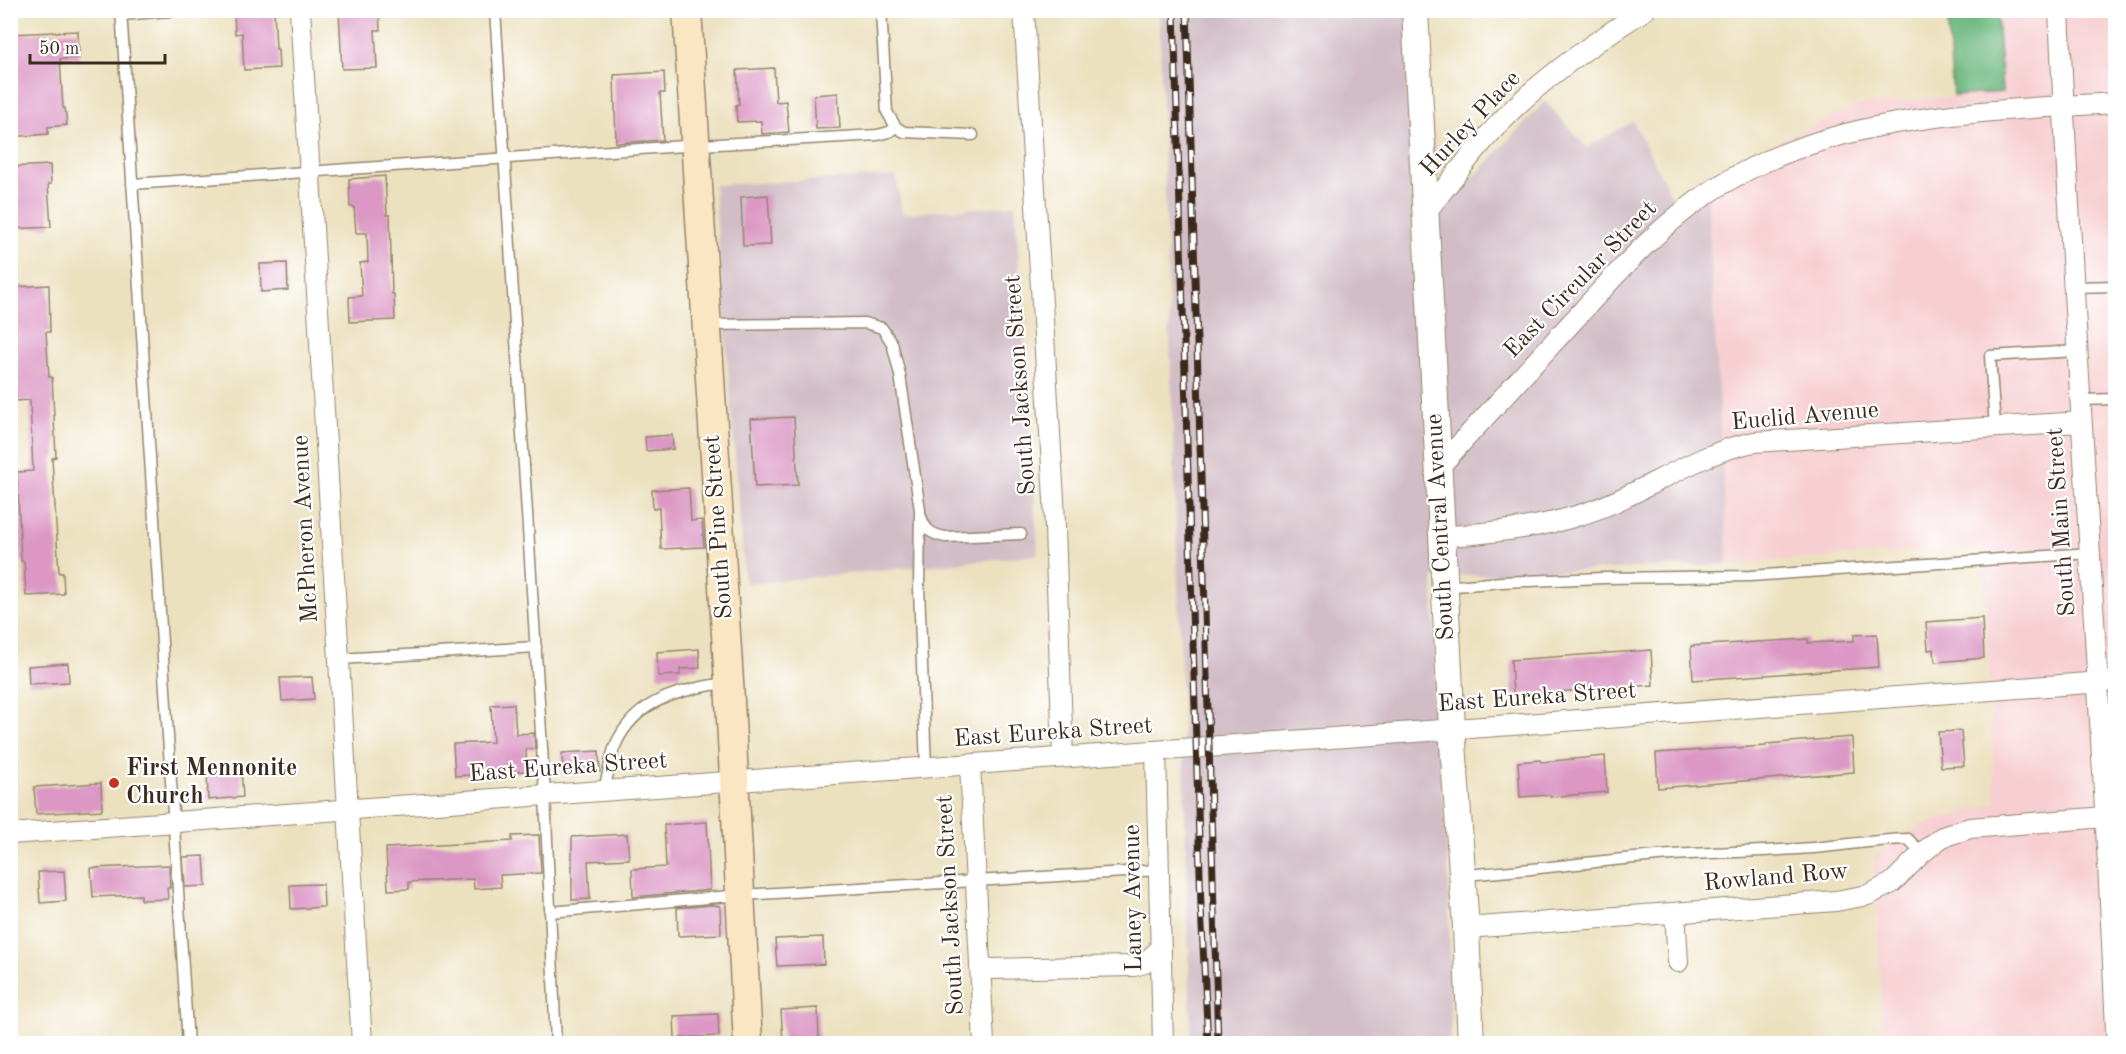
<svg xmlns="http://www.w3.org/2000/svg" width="2126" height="1054" viewBox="0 0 2126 1054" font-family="'Old Standard TT',serif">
	<rect width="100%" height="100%" fill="#fff"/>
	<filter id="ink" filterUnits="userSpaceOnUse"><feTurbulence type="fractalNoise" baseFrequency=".0167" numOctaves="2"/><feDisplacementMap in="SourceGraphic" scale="12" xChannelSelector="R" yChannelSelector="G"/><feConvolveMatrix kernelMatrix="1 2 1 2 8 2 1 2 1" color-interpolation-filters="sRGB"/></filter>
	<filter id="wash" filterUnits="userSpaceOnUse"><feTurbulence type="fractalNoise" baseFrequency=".008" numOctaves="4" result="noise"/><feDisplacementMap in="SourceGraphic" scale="24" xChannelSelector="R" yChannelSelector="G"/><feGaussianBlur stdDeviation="1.35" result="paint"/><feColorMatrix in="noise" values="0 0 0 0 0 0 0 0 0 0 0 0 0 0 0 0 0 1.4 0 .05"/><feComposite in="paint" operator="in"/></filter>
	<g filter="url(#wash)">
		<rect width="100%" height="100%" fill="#ece1bf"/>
		<path fill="#f7cfd2" d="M 1997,11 L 2115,11 L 2115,1034 L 2079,1044 L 1883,1043 L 1874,856 L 1921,825 L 1995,803 L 1983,547 L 1728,564 L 1706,174 L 1859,105 L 2002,92 Z"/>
		<g fill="#d2bdc6">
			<path d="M 1159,11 L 1423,11 L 1440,213 L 1545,101 L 1587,148 L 1633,121 L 1673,199 L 1706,174 L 1728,564 L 1433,577 L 1437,717 L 1449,886 L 1451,1043 L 1191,1043 L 1183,733 Z"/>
			<path d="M 896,176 L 902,214 L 1015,205 L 1038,555 L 745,584 L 714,185 Z"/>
		</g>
		<path fill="#70ba82" stroke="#567250" stroke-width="1.5" d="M 1947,11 L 1997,11 L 2002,92 L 1953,96 Z"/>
		<g id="blocks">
			<g fill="#dc97c5">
				<path d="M 234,10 L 274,10 L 276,49 L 278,49 L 279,68 L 244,70 L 242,33 L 235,34 Z"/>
				<path d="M 339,10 L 379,10 L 380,30 L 375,30 L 377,68 L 342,69 Z"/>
				<path d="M 78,31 L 79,58 L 60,59 L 63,108 L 65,108 L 67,125 L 48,127 L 48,134 L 10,137 L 10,34 Z"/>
				<path d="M 774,68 L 776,102 L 786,101 L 789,132 L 762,134 L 761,121 L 737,122 L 736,105 L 739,104 L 737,70 Z"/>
				<path d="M 664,72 L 665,93 L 660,93 L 663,140 L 616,143 L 614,75 Z"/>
				<path d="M 838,93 L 840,128 L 816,129 L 814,95 Z"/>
				<path d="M 50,165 L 51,184 L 48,184 L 51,227 L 10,229 L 10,167 Z"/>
				<path d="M 385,176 L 387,215 L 390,215 L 392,294 L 394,294 L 395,320 L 350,322 L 349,297 L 362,296 L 360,263 L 368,262 L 367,233 L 356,233 L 354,207 L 350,207 L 349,179 Z"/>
				<path d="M 768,195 L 771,245 L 743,246 L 741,197 Z"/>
				<path d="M 287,263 L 288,290 L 261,292 L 260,264 Z"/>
				<path d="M 49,285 L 50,332 L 46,332 L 49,377 L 52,377 L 56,457 L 52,458 L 59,573 L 63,573 L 64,594 L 26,596 L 24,561 L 21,561 L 17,472 L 33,471 L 30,400 L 16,401 L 13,313 L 16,313 L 14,287 Z"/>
				<path d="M 794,417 L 798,485 L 755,487 L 751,419 Z"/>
				<path d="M 672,435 L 673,449 L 646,451 L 645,437 Z"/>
				<path d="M 689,488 L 691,521 L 702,520 L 704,547 L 661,549 L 659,508 L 653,509 L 652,490 Z"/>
				<path d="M 1982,618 L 1984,658 L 1935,662 L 1934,649 L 1928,650 L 1926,622 Z"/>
				<path d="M 1877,634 L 1879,667 L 1693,680 L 1691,646 L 1808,639 L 1808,643 L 1854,641 L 1854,635 Z"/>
				<path d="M 699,649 L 700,668 L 680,669 L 680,675 L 658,676 L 657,652 Z"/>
				<path d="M 1651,650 L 1653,685 L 1513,695 L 1511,660 Z"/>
				<path d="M 68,663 L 69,682 L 29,684 L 28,666 Z"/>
				<path d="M 312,677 L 314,699 L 282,701 L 280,678 Z"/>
				<path d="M 514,704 L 516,734 L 534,733 L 535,749 L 526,749 L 527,771 L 455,776 L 453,744 L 493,742 L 491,705 Z"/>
				<path d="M 1961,731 L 1964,766 L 1941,767 L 1938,732 Z"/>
				<path d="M 1852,737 L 1854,772 L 1658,788 L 1656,753 L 1766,746 L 1766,744 Z"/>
				<path d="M 599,751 L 600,772 L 563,774 L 562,753 Z"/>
				<path d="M 1605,756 L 1607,792 L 1550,797 L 1550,795 L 1520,797 L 1518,762 L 1540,760 L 1541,762 Z"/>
				<path d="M 241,769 L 243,797 L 208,800 L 207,771 Z"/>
				<path d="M 101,783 L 102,810 L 36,814 L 34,787 Z"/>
				<path d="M 707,822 L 710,890 L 633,897 L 632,869 L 666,867 L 664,825 Z"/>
				<path d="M 627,834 L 629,859 L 588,861 L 590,899 L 572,900 L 572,837 Z"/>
				<path d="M 539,835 L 541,873 L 500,875 L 501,887 L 474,889 L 473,879 L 409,882 L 409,889 L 388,890 L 386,848 L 512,841 L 512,836 Z"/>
				<path d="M 204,856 L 206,886 L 185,887 L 183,857 Z"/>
				<path d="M 169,865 L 170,888 L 167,888 L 168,899 L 141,900 L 141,895 L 93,897 L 91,868 Z"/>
				<path d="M 64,871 L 66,901 L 40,903 L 38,872 Z"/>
				<path d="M 323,884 L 324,907 L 291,909 L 290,885 Z"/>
				<path d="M 711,905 L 720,906 L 721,934 L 678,936 L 677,908 Z"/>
				<path d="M 823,937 L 824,964 L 777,966 L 775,939 Z"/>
				<path d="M 818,1008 L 819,1044 L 783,1044 L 781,1010 Z"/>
				<path d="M 718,1014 L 719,1036 L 675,1038 L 674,1016 Z"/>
			</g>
		</g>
	</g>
	<g filter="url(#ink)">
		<use href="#blocks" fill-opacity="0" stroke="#94866e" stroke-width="1.5"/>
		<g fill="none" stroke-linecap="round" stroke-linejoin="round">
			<g stroke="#94866e" stroke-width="13">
				<g id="service">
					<path d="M 121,10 L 188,1044"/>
					<path d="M 495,10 L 545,795 L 556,1044"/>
					<path d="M 881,10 L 887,112 L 896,127 L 904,132 L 973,135"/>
					<path d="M 121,15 L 181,10"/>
					<path d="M 132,184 L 684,146 L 877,135 L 889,132 L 896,127"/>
					<path d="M 2074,287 L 2116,286"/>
					<path d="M 707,325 L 865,323 L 882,328 L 892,343 L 900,375 L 920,510 L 919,588 L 926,767"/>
					<path d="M 2080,400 L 2116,399"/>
					<path d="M 1995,427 L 1990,356 L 2077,351"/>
					<path d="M 921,516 C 925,530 931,534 945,537 L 1021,534"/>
					<path d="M 1444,587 L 1501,582 L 1603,578 L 1750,576 L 2090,553"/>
					<path d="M 339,659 L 536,647"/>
					<path d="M 603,791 C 609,776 609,760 615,746 C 636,697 683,690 729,682"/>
					<path d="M 1463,875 C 1528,871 1593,861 1658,856 C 1709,852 1761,852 1813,848 C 1845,845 1876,840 1908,839 L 1922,853"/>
					<path d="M 550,912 L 741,895 L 1159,870"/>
				</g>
			</g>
			<g stroke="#94866e" stroke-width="22">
				<g id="minor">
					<path d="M 300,10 L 362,1044"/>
					<path d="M 1024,10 L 1054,499 L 1063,757"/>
					<path d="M 2059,10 C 2074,351 2102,690 2116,1031"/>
					<path d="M 1426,212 C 1453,178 1481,141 1512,110 C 1551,72 1599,39 1645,10"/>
					<path d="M 1439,467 C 1484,418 1529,369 1574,320 C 1618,272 1661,223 1716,188 C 1831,114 1984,111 2116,103"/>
					<path d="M 1442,537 C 1491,532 1539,529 1586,513 C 1644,494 1693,454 1754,442 L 2081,422"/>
					<path d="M 1156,751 L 1163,1044"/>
					<path d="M 970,764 L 984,1044"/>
					<path d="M 10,834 L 2116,681"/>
					<path d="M 1675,913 L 1678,962"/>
					<path d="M 1466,928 L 1836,901 L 1868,895 L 1892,883 L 1922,853 L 1942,837 L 1970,828 L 2105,817"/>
					<path d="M 980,965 L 989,969 L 1134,966 L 1145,963 L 1161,948"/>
				</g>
			</g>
			<g stroke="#94866e" stroke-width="28">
				<path id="tertiary" d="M 1415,10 L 1452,729 L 1466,928 L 1471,1044"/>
			</g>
			<g stroke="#94866e" stroke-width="31">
				<path id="secondary" d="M 687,10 L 729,682 L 748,1044"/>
			</g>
			<use href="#service" stroke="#fff" stroke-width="10"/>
			<use href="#minor" stroke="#fff" stroke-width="20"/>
			<use href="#tertiary" stroke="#fff" stroke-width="26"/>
			<use href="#secondary" stroke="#fbe6c3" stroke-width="28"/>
			<g stroke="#3b2a1e" stroke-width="7">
				<g id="rail">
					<path d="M 1174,10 L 1201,907 L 1208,1044"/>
					<path d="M 1187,10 L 1218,1044"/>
				</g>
			</g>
			<use href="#rail" stroke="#fff" stroke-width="4.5" stroke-dasharray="14" stroke-linecap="butt"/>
		</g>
	</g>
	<circle fill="#c8321e" stroke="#fff" stroke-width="2" cx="114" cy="783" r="6"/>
	<g text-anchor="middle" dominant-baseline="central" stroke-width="4.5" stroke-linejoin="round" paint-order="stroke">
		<g font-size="24" fill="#3b2a1e" stroke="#fff">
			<text transform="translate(1471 124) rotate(-47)">Hurley Place</text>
			<text transform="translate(1581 280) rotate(-46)">East Circular Street</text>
			<text transform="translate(1021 385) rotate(-94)">South Jackson Street</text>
			<text transform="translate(1805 417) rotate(-5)">Euclid Avenue</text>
			<text transform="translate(2062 522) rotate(-94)">South Main Street</text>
			<text transform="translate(719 527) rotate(-94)">South Pine Street</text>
			<text transform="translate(1441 527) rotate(-93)">South Central Avenue</text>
			<text transform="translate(306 529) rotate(-93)">McPheron Avenue</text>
			<text transform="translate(1537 698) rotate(-4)">East Eureka Street</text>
			<text transform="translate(1053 733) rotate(-4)">East Eureka Street</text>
			<text transform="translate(568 768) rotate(-4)">East Eureka Street</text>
			<text transform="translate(1776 878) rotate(-5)">Rowland Row</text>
			<text transform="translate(1134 898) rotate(-91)">Laney Avenue</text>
			<text transform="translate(951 905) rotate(-93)">South Jackson Street</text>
		</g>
		<g font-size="24" font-weight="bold" fill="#3b2a1e" stroke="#fff" text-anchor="start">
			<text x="126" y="769">First Mennonite<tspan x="126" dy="28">Church</tspan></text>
		</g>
	</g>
	<rect width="2126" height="1054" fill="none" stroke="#fff" stroke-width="36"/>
	<path d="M30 54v9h135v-9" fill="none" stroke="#3b2a1e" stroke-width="3"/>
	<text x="39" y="54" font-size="18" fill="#3b2a1e" stroke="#ffffff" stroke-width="4.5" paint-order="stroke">50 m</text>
</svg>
